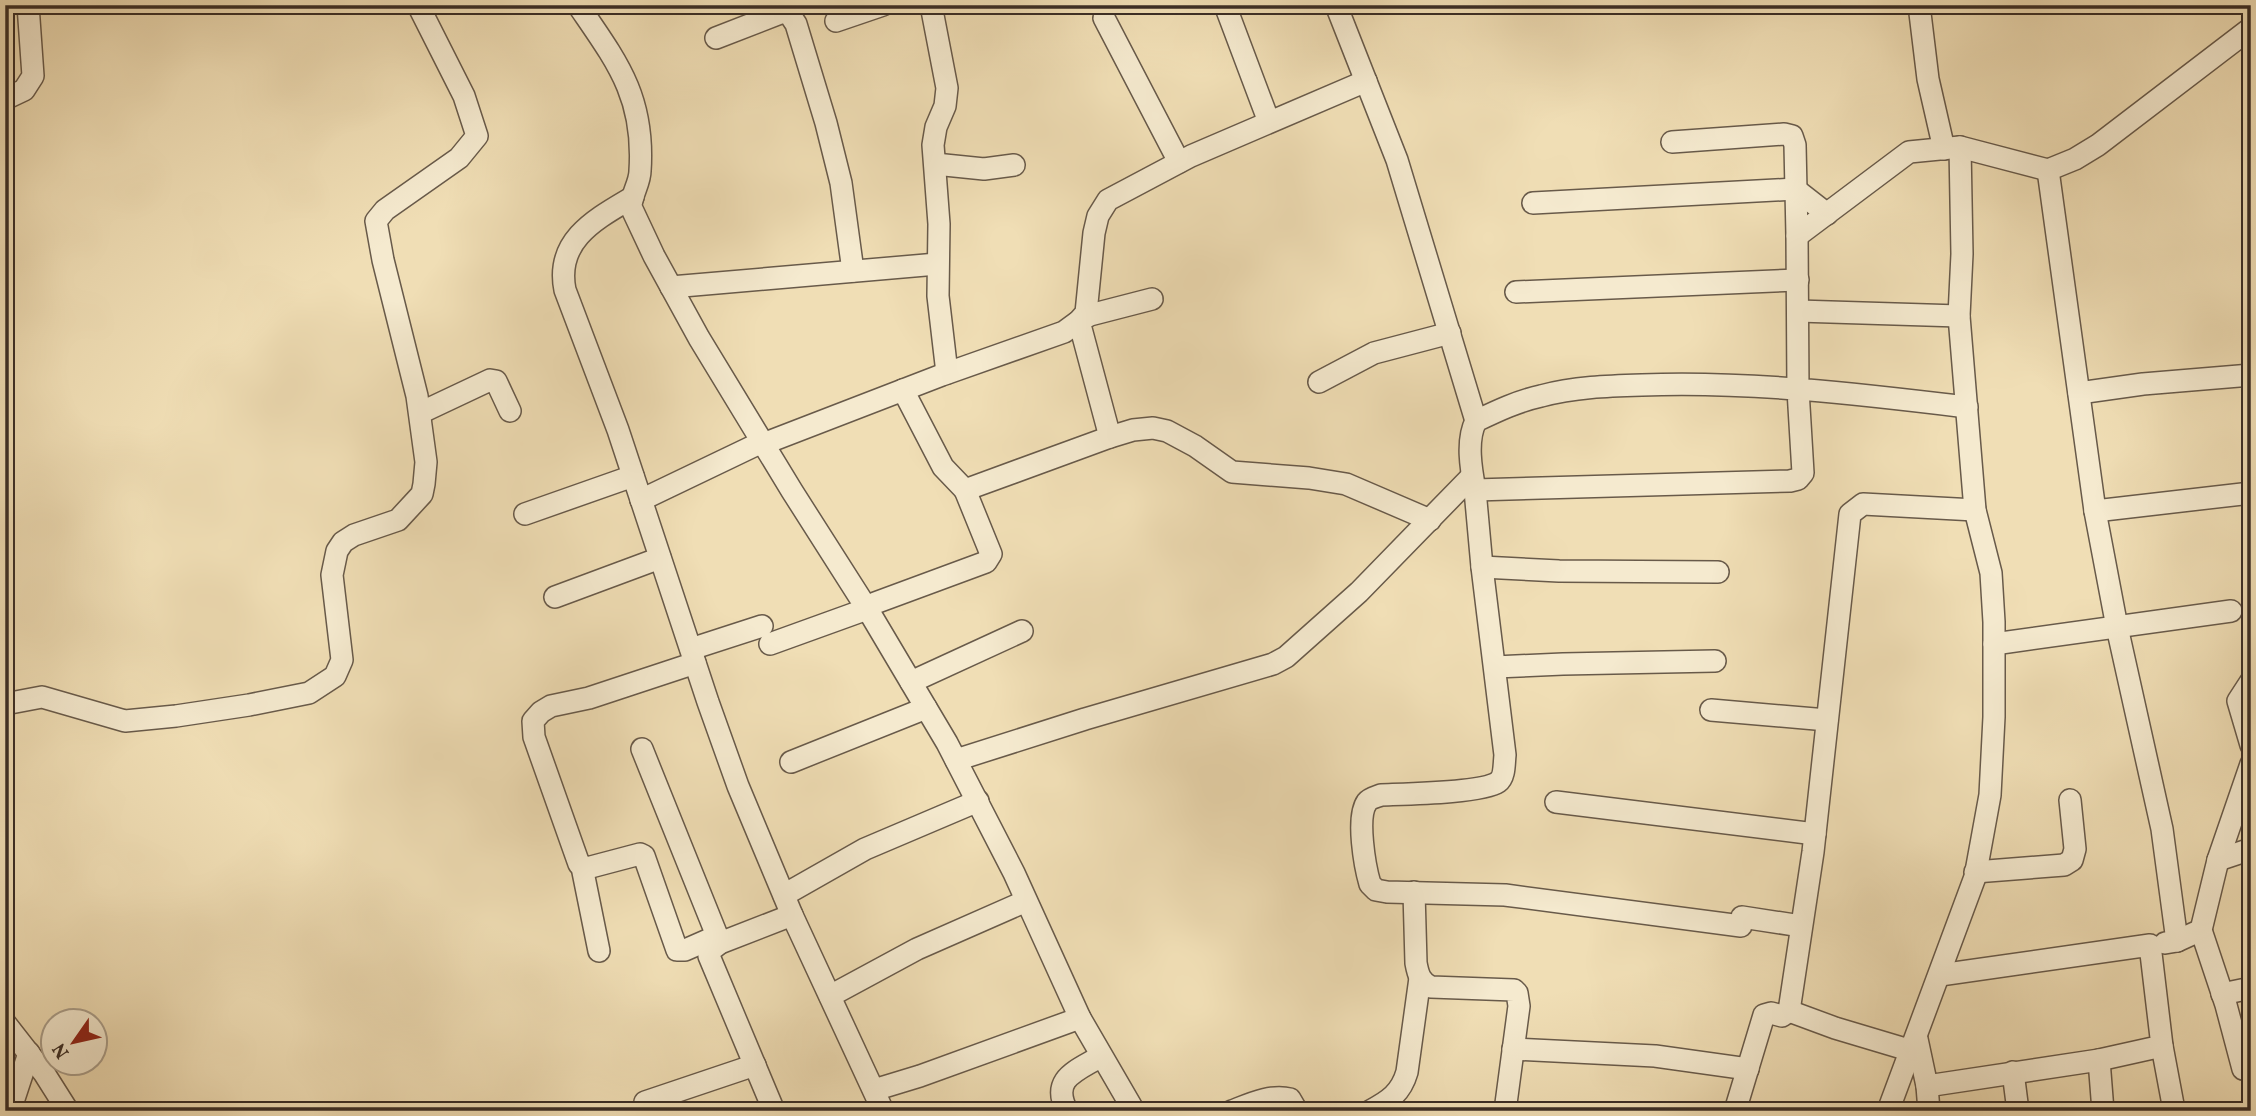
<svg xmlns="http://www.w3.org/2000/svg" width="2256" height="1116" viewBox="0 0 2256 1116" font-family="Vollkorn,serif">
	<rect width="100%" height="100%" fill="#f0deb5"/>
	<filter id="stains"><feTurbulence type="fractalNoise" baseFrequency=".00286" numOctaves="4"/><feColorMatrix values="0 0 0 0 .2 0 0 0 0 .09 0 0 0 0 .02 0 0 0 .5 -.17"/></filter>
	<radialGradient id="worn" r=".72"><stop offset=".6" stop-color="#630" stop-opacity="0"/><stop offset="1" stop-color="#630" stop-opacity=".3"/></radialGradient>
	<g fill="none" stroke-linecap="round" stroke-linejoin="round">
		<g stroke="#685a4a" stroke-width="24">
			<g id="street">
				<path d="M 578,5 C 617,62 645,97 640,171 C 640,183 631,195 631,207 L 654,256 L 699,338 L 792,491 L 871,615 L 947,743 L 1014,873 L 1080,1018 L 1134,1111"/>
				<path d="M 931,5 L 947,88 L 945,106 L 936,127 L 933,145 L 939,224 L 938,296 L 947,373"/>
				<path d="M 1225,5 L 1269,122"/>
				<path d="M 1336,5 L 1397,160 L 1476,421"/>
				<path d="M 1919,5 L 1928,79 L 1944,149"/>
				<path d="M 1104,18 L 1179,162"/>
				<path d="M 836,21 L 883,5"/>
				<path d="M 716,38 L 783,12 L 790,15 L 796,24 L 826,123 L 841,183 L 853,271"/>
				<path d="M 5,99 L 24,90 L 33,76 L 28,5"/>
				<path d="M 1672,142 L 1784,134 L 1792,136 L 1795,145 L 1797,236 L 1909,152 L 1960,147 L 2048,170"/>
				<path d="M 935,164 L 984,169 L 1014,165"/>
				<path d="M 633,197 C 596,219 555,240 565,290 L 618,430 L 708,702 L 738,786 L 792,915 L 883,1111"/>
				<path d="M 1533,203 L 1795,189 L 1827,214"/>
				<path d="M 1797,236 L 1798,390 L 1803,473 L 1798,479 L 1790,481 L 1475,490 C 1471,469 1466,440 1476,421 C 1497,411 1518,401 1541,396 C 1574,387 1608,386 1642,385 C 1750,381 1859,394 1967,407"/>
				<path d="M 671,287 L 937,264"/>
				<path d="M 1516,292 L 1798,280"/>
				<path d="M 1798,311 L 1959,316"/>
				<path d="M 1319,382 L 1374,353 L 1450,333"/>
				<path d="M 903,390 L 943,467 L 965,490 L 1110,437 L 1133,430 L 1153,428 L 1167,431 L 1195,446 L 1232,472 L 1309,478 L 1346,484 L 1430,520"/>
				<path d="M 2079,393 L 2143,384 L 2251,375"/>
				<path d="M 420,413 L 490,380 L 496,381 L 510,411"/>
				<path d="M 1110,437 L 1079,321 L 1090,315 L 1152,299"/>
				<path d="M 763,444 L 942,375 L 1064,332 L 1079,321 L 1086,313 L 1094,233 L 1098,216 L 1108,200 L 1191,156 L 1366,81"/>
				<path d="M 1475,490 L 1482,567 L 1505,755 C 1504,763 1505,777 1498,782 C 1482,793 1404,794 1381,795 C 1376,797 1370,798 1367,802 C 1356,817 1365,867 1370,884 L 1376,890 L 1387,892 L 1505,895 L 1741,926"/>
				<path d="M 641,500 L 762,442"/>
				<path d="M 2095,511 L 2251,493"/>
				<path d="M 525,514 L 633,476"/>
				<path d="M 1482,567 L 1559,571 L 1718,572"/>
				<path d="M 555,597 L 660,558"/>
				<path d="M 770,644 L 867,609 L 875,603 L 986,562 L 991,554 L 965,490"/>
				<path d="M 1994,644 L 2231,611"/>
				<path d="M 691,649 L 762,626"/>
				<path d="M 695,663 L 589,698 L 551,706 L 541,712 L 533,721 L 534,737 L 579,864 L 587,868 L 640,854 L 644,856 L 677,950 L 685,950 L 717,936"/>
				<path d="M 1495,667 L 1563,664 L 1715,661"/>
				<path d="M 2251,681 L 2238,701 L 2251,745"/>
				<path d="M 911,682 L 1022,631"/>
				<path d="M 5,704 L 42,697 L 125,721 L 176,716 L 249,705 L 309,693 L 335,676 L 342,660 L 332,575 L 337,551 L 343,542 L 354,535 L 398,520 L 422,494 L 424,484 L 426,462 L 417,396 L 383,260 L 376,221 L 385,210 L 459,158 L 477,136 L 464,96 L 418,5"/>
				<path d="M 1711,710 L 1827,720"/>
				<path d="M 642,749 L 720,943"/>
				<path d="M 956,760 L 1085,719 L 1273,664 L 1286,657 L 1359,592 L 1472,476"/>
				<path d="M 791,762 L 926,708"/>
				<path d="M 1556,802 L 1815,834"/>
				<path d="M 2218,860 L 2251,849"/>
				<path d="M 582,867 L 599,951"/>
				<path d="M 1975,872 L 2064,865 L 2072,860 L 2075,849 L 2070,800"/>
				<path d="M 1414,892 L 1416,963 C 1418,974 1420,982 1431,987 L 1514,990 L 1517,993 L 1519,1006 L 1505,1111"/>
				<path d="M 784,895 L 865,849 L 978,801"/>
				<path d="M 1742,917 L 1801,926"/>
				<path d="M 2201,930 L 2226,1005 L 2243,1069"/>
				<path d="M 2177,941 L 2162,829 L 2117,627 L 2095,511 L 2048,170 L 2075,159 L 2098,145 L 2251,28"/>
				<path d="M 2165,943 L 2177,941 L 2201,930 L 2218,860 L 2251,764"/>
				<path d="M 1940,975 L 2150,945 L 2162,1046 L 2099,1060"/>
				<path d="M 2222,994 L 2251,988"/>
				<path d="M 830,996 L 917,949 L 1026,901"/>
				<path d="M 1789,1011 L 1835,1028 L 1912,1051"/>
				<path d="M 5,1023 L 44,1073 L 68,1111"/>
				<path d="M 1917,1039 L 1927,1086 L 2099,1060 L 2103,1111"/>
				<path d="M 2162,1046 L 2174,1110"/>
				<path d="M 1513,1049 L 1655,1056 L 1748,1069"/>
				<path d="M 2013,1072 L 2018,1111"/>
				<path d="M 1927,1086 L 1929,1111"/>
				<path d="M 874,1090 L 920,1076 L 1080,1018"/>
				<path d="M 645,1102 L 755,1065"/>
				<path d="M 10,1111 L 29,1053"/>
				<path d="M 774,1111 L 709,956 L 711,950 L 720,943 L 792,915"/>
				<path d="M 1067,1111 C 1050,1078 1077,1071 1101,1056"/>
				<path d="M 1232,1111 C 1250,1104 1271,1094 1290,1099 L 1297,1111"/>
				<path d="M 1370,1111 C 1389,1101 1401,1093 1407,1072 L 1420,978"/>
				<path d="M 1735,1111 L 1764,1015 L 1771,1013 L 1782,1016 L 1789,1011 L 1813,852 L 1850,514 L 1863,504 L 1975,510"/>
				<path d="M 1888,1111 L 1975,877 L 1990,795 L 1994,717 L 1994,622 L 1991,573 L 1975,510 L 1959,316 L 1962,254 L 1960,147"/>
			</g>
		</g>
		<use href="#street" stroke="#f5eacf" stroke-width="21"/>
	</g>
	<rect width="2256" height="1116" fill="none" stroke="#f0deb5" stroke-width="28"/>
	<rect x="7" y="7" width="2242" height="1102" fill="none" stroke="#3b2e26" stroke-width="3.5"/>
	<rect x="14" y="14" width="2228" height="1088" fill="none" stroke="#3b2e26" stroke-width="2"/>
	<g transform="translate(74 1042) rotate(236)"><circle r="33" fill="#f5eacf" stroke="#ab9f8b" stroke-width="2"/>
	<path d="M0-5L12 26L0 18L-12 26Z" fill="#8f2418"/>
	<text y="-10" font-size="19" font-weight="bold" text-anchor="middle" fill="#3b2e26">N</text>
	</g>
	<rect width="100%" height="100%" filter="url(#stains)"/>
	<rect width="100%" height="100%" fill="url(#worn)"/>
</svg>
